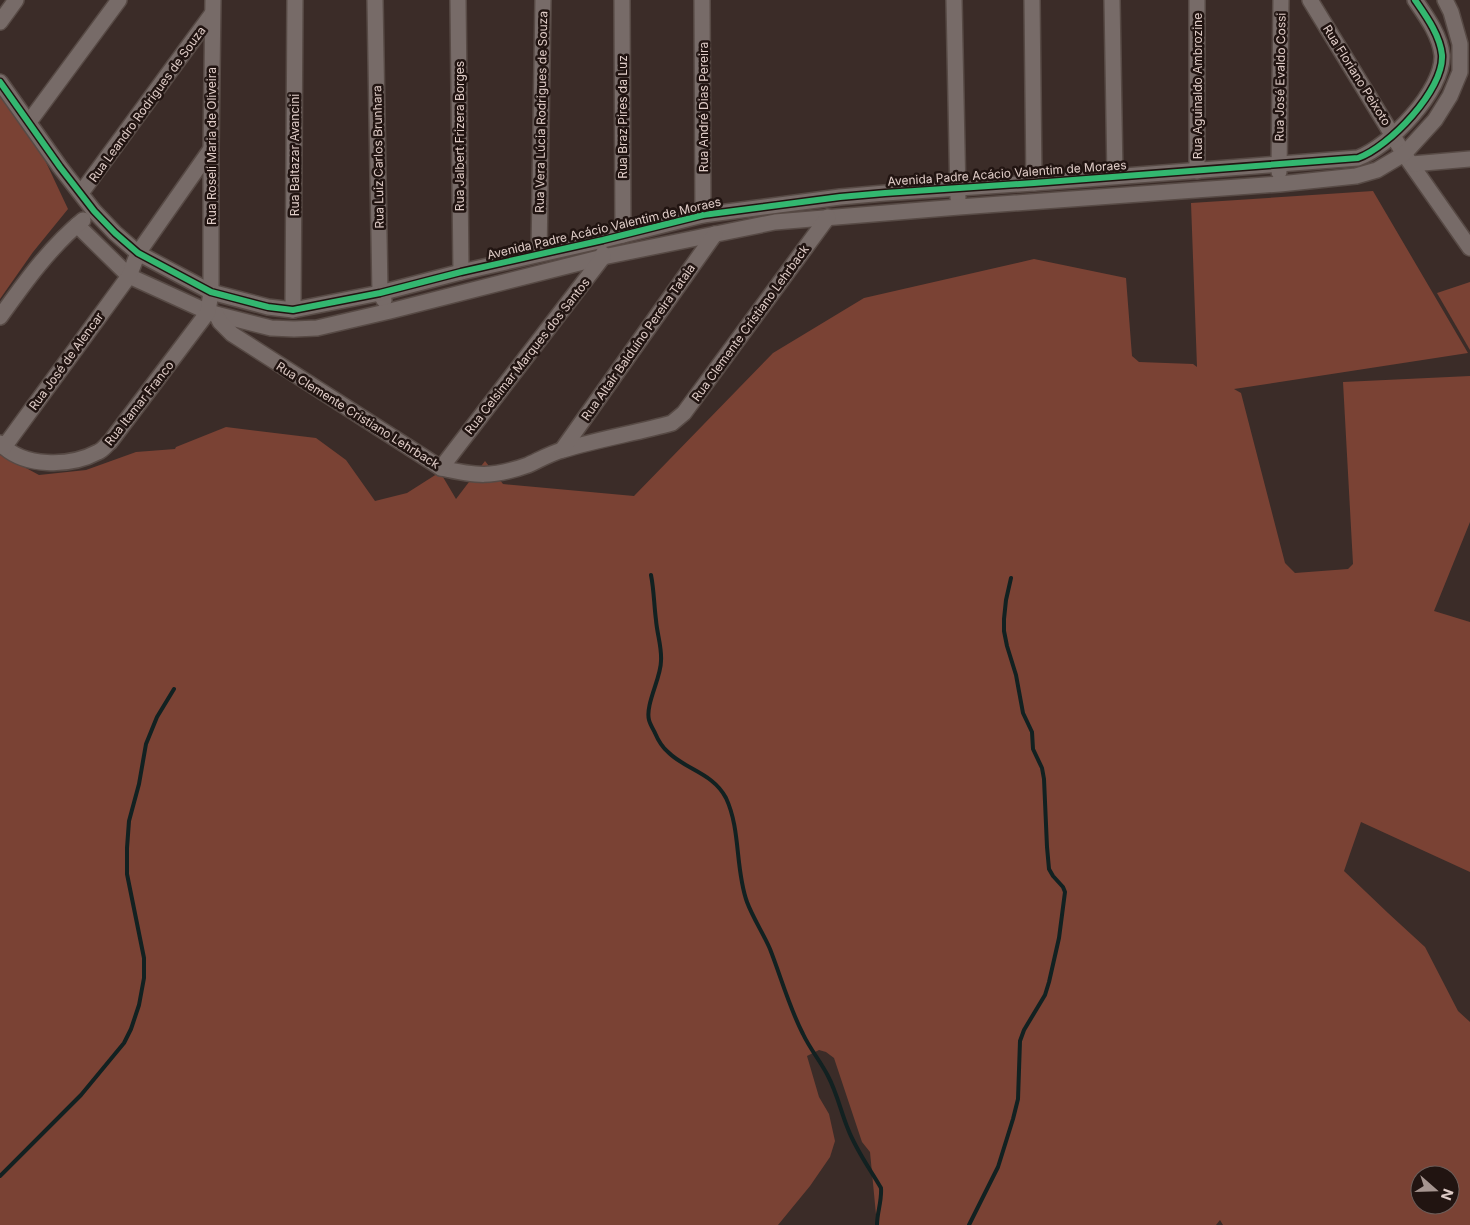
<svg xmlns="http://www.w3.org/2000/svg" width="1470" height="1225" viewBox="0 0 1470 1225" font-family="Inter,sans-serif">
	<rect width="100%" height="100%" fill="#3b2c28"/>
	<g fill="#7a4234" fill-rule="evenodd">
		<path d="M 0,93 L 28,124 L 68,209 L 33,252 L 0,299 Z"/>
		<path d="M 1373,191 L 1468,353 L 1234,389 L 1241,393 L 1285,563 L 1295,573 L 1348,569 L 1353,564 L 1343,382 L 1470,376 L 1470,522 L 1434,611 L 1470,622 L 1470,872 L 1361,822 L 1344,871 L 1388,913 L 1425,947 L 1458,1011 L 1470,1022 L 1470,1225 L 1223,1225 L 1220,1220 L 1216,1225 L 877,1225 L 870,1152 L 862,1142 L 834,1058 L 826,1052 L 819,1050 L 807,1056 L 819,1097 L 829,1114 L 835,1141 L 830,1157 L 810,1186 L 778,1225 L 0,1225 L 0,454 L 39,475 L 86,470 L 136,452 L 175,449 L 176,447 L 226,427 L 316,438 L 346,460 L 375,501 L 407,493 L 440,472 L 456,499 L 485,461 L 503,484 L 634,496 L 773,353 L 864,298 L 1034,259 L 1126,278 L 1132,356 L 1139,362 L 1193,364 L 1197,367 L 1191,203 ZM 1420,1175 L 1450,1175 L 1450,1205 L 1420,1205 Z"/>
		<path d="M 1470,282 L 1470,350 L 1437,293 Z"/>
	</g>
	<g fill="none" stroke-linecap="round" stroke-linejoin="round">
		<g stroke="#122121" stroke-width="4">
			<path d="M 651,575 C 654,590 654,605 656,620 C 657,634 662,647 661,661 C 661,678 645,705 649,720 C 650,724 653,729 655,733 C 658,740 662,747 668,752 C 686,770 713,773 726,798 C 741,830 735,869 747,902 C 753,918 763,933 770,949 C 781,977 789,1007 803,1034 C 810,1049 821,1062 828,1076 C 837,1093 841,1112 848,1129 C 856,1150 870,1169 881,1188 C 882,1201 877,1212 877,1225"/>
			<path d="M 0,1176 L 81,1095 L 124,1043 L 131,1029 L 139,1005 L 144,978 L 144,958 L 127,874 L 127,848 L 129,821 L 139,784 L 146,744 L 157,717 L 174,689"/>
			<path d="M 969,1225 L 998,1167 L 1013,1119 L 1018,1099 L 1020,1041 L 1024,1030 L 1045,995 L 1049,982 L 1059,938 L 1065,892 L 1063,887 L 1053,876 L 1049,869 L 1047,847 L 1044,779 L 1042,768 L 1033,749 L 1032,732 L 1023,713 L 1016,675 L 1007,646 L 1004,631 L 1004,619 L 1006,600 L 1011,578"/>
		</g>
		<g stroke="#574a45" stroke-width="18">
			<g id="street">
				<path d="M 375,0 L 380,293 L 384,300"/>
				<path d="M 458,0 L 461,272"/>
				<path d="M 622,0 L 623,235"/>
				<path d="M 702,0 L 703,215"/>
				<path d="M 954,0 L 958,198"/>
				<path d="M 1032,0 L 1034,183"/>
				<path d="M 1112,0 L 1115,176"/>
				<path d="M 1197,0 L 1197,171"/>
				<path d="M 1310,0 L 1404,154 L 1470,248"/>
				<path d="M 0,22 L 16,0"/>
				<path d="M 0,82 L 60,167 L 94,211 L 115,233 L 138,253 L 211,292 L 268,307 L 293,310 L 380,293 L 461,272 L 603,240 L 703,215 L 840,197 L 885,193 L 1034,183 L 1358,158 C 1389,147 1444,90 1442,55 C 1440,35 1426,16 1415,0"/>
				<path d="M 29,122 L 119,0"/>
				<path d="M 1412,164 L 1470,159"/>
				<path d="M 1279,172 L 1281,0"/>
				<path d="M 81,193 L 212,14"/>
				<path d="M 77,225 L 129,276 L 208,312 L 271,328 L 294,329 L 317,328 L 390,311 L 603,257 L 775,222 L 959,207 L 1280,184 L 1356,176 L 1377,170 L 1404,154 L 1435,120 L 1450,96 L 1460,72 L 1460,44 L 1451,12 L 1445,0"/>
				<path d="M 539,254 L 543,0"/>
				<path d="M 293,310 L 295,0"/>
				<path d="M 216,314 L 220,322 L 232,334 L 441,468 C 476,476 492,478 528,465 C 539,460 551,453 563,450 C 599,439 636,433 672,423 L 684,413 L 828,217"/>
				<path d="M 0,317 C 25,282 50,247 83,220"/>
				<path d="M 0,443 C 23,468 70,467 98,452 C 103,450 106,445 110,442 L 208,312 L 211,292 L 211,149 L 213,0"/>
				<path d="M 4,447 L 129,276 L 138,253 L 211,149"/>
				<path d="M 562,450 L 715,234"/>
				<path d="M 441,468 L 603,257 L 603,254"/>
			</g>
		</g>
		<use href="#street" stroke="#776b68" stroke-width="15"/>
		<g stroke="#211411" stroke-width="9">
			<path id="cycleway" d="M 0,82 L 60,167 L 94,211 L 115,233 L 138,253 L 211,292 L 268,307 L 293,310 L 380,293 L 461,272 L 603,240 L 703,215 L 840,197 L 885,193 L 1034,183 L 1358,158 C 1389,147 1444,90 1442,55 C 1440,35 1426,16 1415,0"/>
		</g>
		<use href="#cycleway" stroke="#33b770" stroke-width="6"/>
	</g>
	<g text-anchor="middle" dominant-baseline="central" stroke-width="5" stroke-linejoin="round" paint-order="stroke">
		<g font-size="12" fill="#e0cdc8" stroke="#211411">
			<text transform="translate(1357 75) rotate(58)">Rua Floriano Peixoto</text>
			<text transform="translate(1280 77) rotate(-89)">Rua José Evaldo Cossi</text>
			<text transform="translate(1197 86) rotate(-90)">Rua Aguinaldo Ambrozine</text>
			<text transform="translate(147 104) rotate(-54)">Rua Leandro Rodrigues de Souza</text>
			<text transform="translate(703 107) rotate(-90)">Rua André Dias Pereira</text>
			<text transform="translate(541 112) rotate(-89)">Rua Vera Lúcia Rodrigues de Souza</text>
			<text transform="translate(622 117) rotate(-90)">Rua Braz Pires da Luz</text>
			<text transform="translate(459 136) rotate(-90)">Rua Jalbert Frizera Borges</text>
			<text transform="translate(211 146) rotate(-90)">Rua Roseli Maria de Oliveira</text>
			<text transform="translate(294 155) rotate(-90)">Rua Baltazar Avancini</text>
			<text transform="translate(378 157) rotate(-91)">Rua Luiz Carlos Brunhara</text>
			<text transform="translate(1007 173) rotate(-4)">Avenida Padre Acácio Valentim de Moraes</text>
			<text transform="translate(604 228) rotate(-13)">Avenida Padre Acácio Valentim de Moraes</text>
			<text transform="translate(750 323) rotate(-54)">Rua Clemente Cristiano Lehrback</text>
			<text transform="translate(638 342) rotate(-55)">Rua Altair Balduíno Pereira Tataia</text>
			<text transform="translate(527 356) rotate(-52)">Rua Celsimar Marques dos Santos</text>
			<text transform="translate(66 361) rotate(-54)">Rua José de Alencar</text>
			<text transform="translate(139 403) rotate(-52)">Rua Itamar Franco</text>
			<text transform="translate(358 415) rotate(32)">Rua Clemente Cristiano Lehrback</text>
		</g>
	</g>
	<g transform="translate(1435 1190) rotate(110)"><circle r="24" fill="#211411" stroke="#6d5e5a"/>
	<path d="M0-4L9 19L0 12L-9 19Z" fill="#a69590"/>
	<text y="-8" font-size="14" font-weight="bold" text-anchor="middle" fill="#e0cdc8">N</text>
	</g>
</svg>
